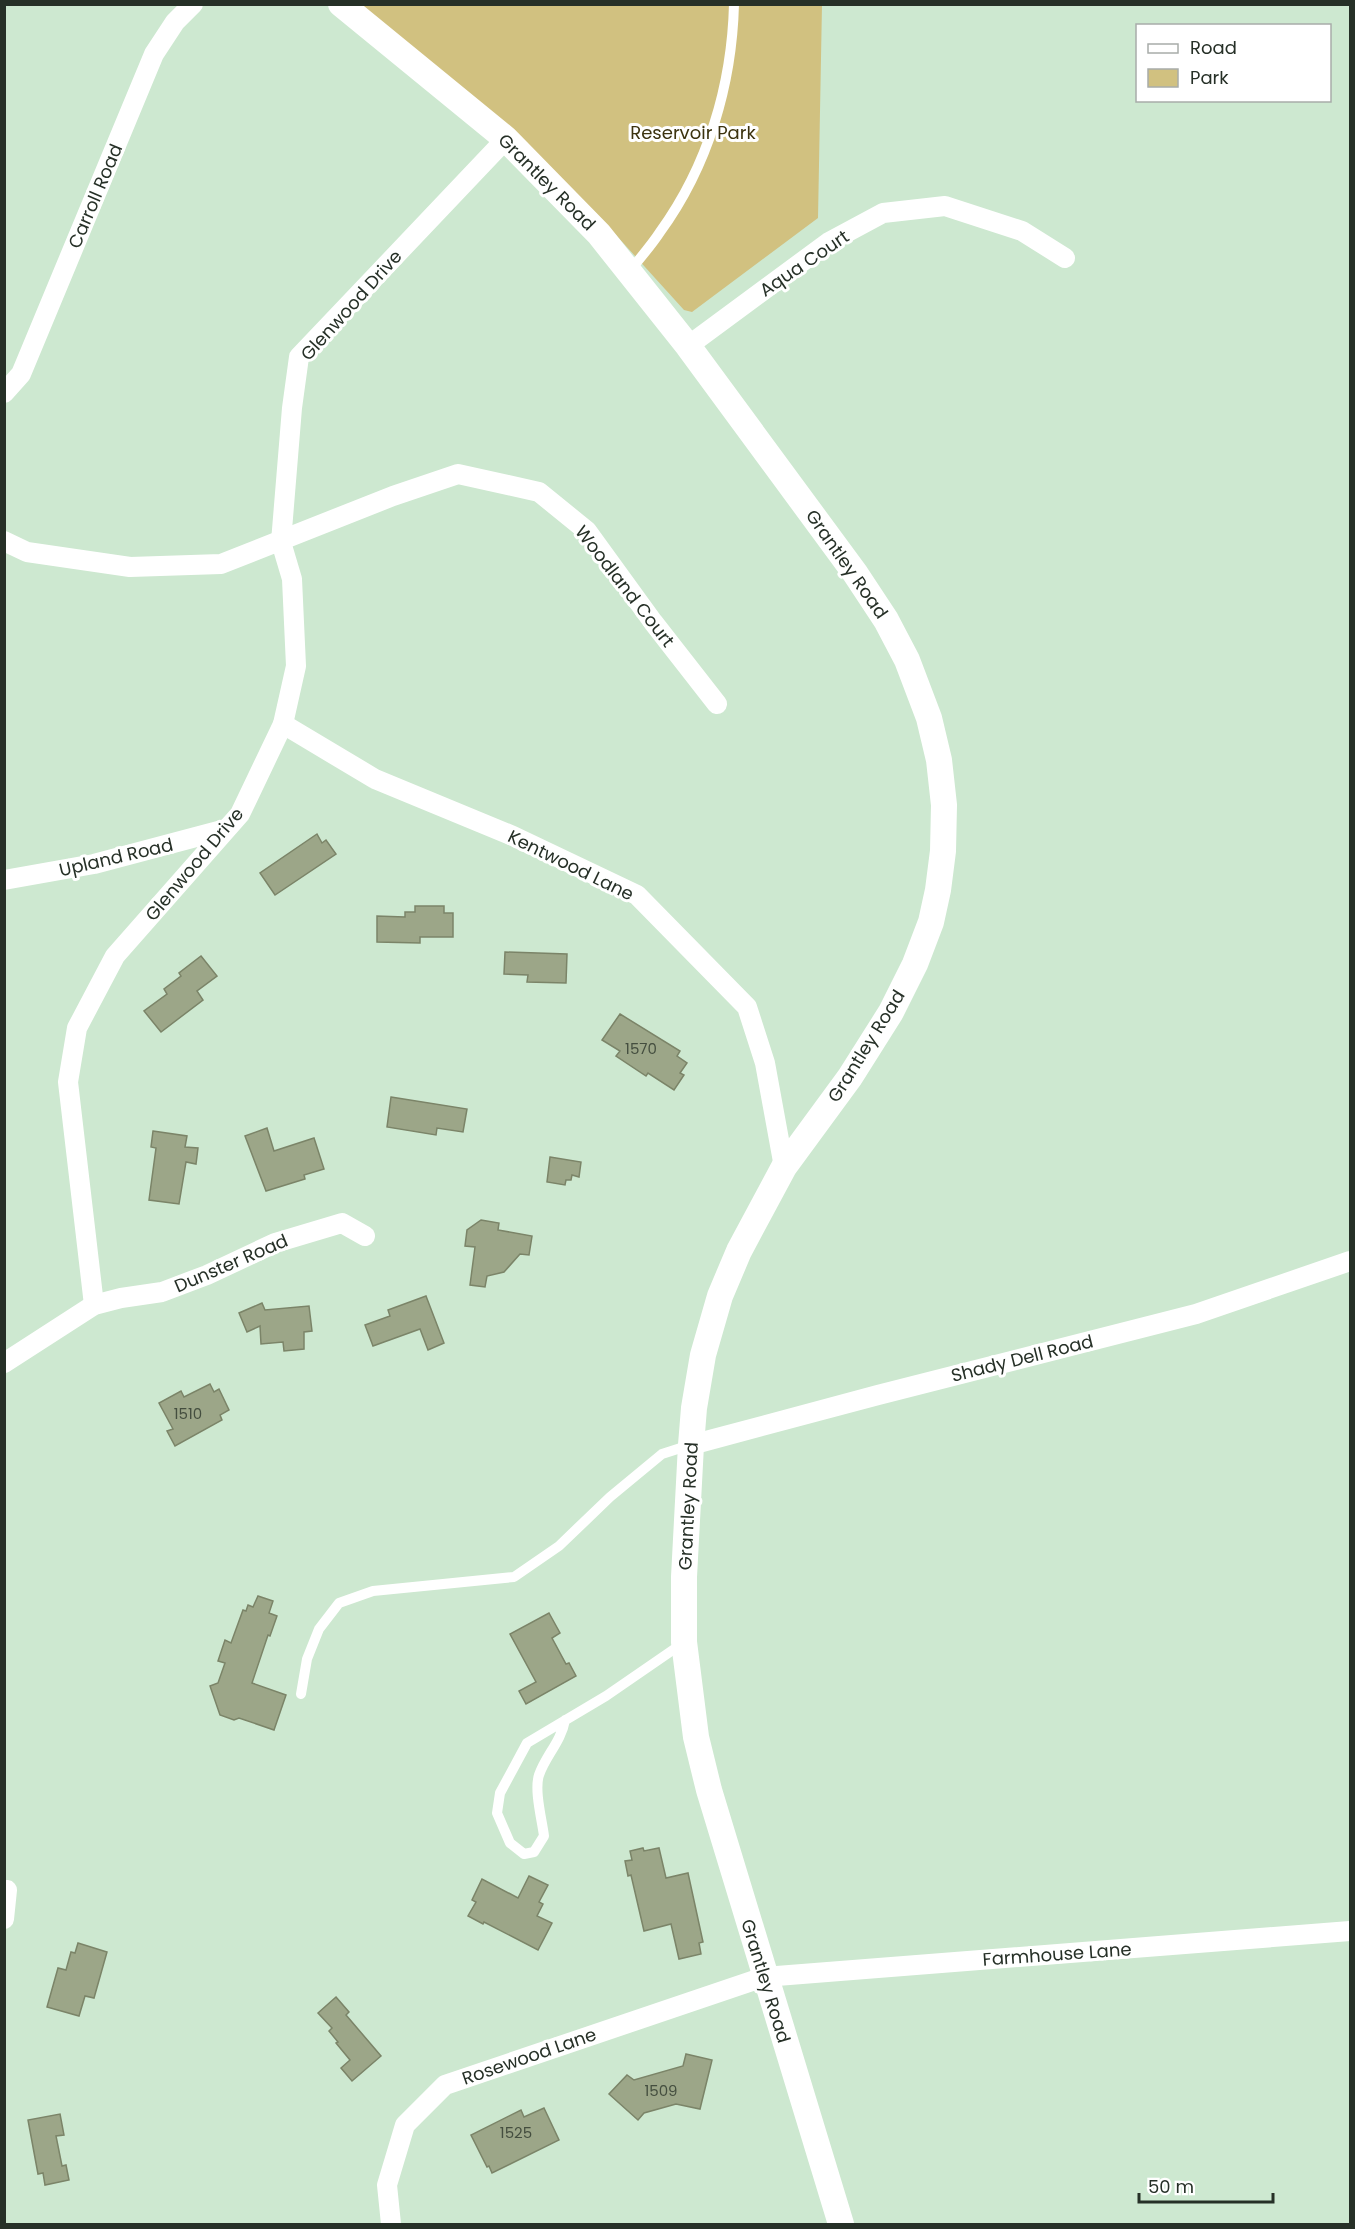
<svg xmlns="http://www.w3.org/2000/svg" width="1355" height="2229" viewBox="0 0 1355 2229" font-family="Poppins,sans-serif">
	<rect width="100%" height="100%" fill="#cde8d0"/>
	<path fill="#d1c180" d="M 358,5 L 822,5 L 818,218 L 692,312 L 684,310 L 596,213 Z"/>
	<g fill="#9ca688" stroke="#7b8468" stroke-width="1.5">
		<path d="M 317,834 L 322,843 L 326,840 L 336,854 L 275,895 L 260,873 Z"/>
		<path d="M 415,906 L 444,906 L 444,913 L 453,913 L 453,937 L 420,937 L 420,943 L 377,942 L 377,916 L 405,917 L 405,912 L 415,912 Z"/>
		<path d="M 505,952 L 567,954 L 566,983 L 527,982 L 528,975 L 504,974 Z"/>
		<path d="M 201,956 L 217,976 L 197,991 L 203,1000 L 161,1032 L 144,1011 L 167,994 L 164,989 L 181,976 L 179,973 Z"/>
		<path d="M 620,1014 L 680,1051 L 677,1056 L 687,1063 L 680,1073 L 684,1075 L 674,1090 L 648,1073 L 646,1076 L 616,1056 L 620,1051 L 602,1040 Z"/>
		<path d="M 391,1097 L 467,1109 L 463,1132 L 437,1128 L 436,1135 L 387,1127 Z"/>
		<path d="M 267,1128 L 274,1151 L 314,1138 L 324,1169 L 304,1175 L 305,1179 L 266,1191 L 245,1136 Z"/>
		<path d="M 153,1131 L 187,1136 L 185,1147 L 198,1148 L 196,1164 L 186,1162 L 179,1204 L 149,1200 L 156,1148 L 151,1147 Z"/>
		<path d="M 550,1157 L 581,1162 L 579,1177 L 572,1175 L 571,1180 L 566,1180 L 565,1185 L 547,1182 Z"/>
		<path d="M 481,1220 L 499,1223 L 498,1230 L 532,1236 L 529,1255 L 520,1254 L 504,1272 L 487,1276 L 485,1287 L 470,1285 L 475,1247 L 465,1246 L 467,1230 Z"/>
		<path d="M 426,1296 L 444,1343 L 428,1350 L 420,1329 L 373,1346 L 365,1325 L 390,1316 L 388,1310 Z"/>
		<path d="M 262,1303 L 265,1310 L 309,1306 L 312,1331 L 304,1332 L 304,1349 L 284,1351 L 283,1342 L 261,1344 L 260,1326 L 247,1332 L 239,1313 Z"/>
		<path d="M 210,1384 L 214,1392 L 219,1389 L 229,1410 L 220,1415 L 222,1420 L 175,1446 L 167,1431 L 173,1429 L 159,1403 L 181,1391 L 184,1397 Z"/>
		<path d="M 258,1596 L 273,1601 L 269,1613 L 277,1616 L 270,1636 L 268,1635 L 252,1683 L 286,1695 L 274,1730 L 239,1718 L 234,1720 L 220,1715 L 210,1686 L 218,1683 L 225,1663 L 218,1661 L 225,1640 L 231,1643 L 243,1610 L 246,1611 L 248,1605 L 253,1607 Z"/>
		<path d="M 549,1613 L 560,1633 L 552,1638 L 566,1664 L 569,1663 L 576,1676 L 526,1704 L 519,1691 L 536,1682 L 510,1634 Z"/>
		<path d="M 643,1848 L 644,1851 L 659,1848 L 666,1878 L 688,1873 L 703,1942 L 699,1943 L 701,1954 L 679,1959 L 671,1924 L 644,1931 L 631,1875 L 628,1876 L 625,1861 L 632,1860 L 630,1851 Z"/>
		<path d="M 529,1876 L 548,1885 L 539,1902 L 543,1904 L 537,1916 L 552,1923 L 538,1950 L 484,1922 L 483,1924 L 468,1916 L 476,1902 L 472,1900 L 482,1879 L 518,1898 Z"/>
		<path d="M 78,1943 L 107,1952 L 94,1998 L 85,1996 L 79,2016 L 47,2007 L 58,1968 L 66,1970 L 71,1952 L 75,1953 Z"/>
		<path d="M 336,1997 L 349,2012 L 346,2015 L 381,2056 L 352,2081 L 341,2068 L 350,2060 L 336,2043 L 338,2042 L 329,2031 L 332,2028 L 318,2013 Z"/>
		<path d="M 686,2054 L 712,2060 L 700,2109 L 676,2104 L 644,2113 L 638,2120 L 609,2094 L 627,2075 L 634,2080 L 683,2066 Z"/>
		<path d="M 544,2108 L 559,2140 L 492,2173 L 489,2166 L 487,2167 L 471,2135 L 521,2110 L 524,2117 Z"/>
		<path d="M 60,2114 L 64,2135 L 56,2136 L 62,2166 L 66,2165 L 69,2180 L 45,2185 L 43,2173 L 38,2174 L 28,2120 Z"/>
	</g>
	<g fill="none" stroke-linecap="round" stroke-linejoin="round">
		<g stroke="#fff" stroke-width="10">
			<path d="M 629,272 C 639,259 651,246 660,232 C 708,166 732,85 734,4"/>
			<path d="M 301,1694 L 307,1659 L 319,1629 L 339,1603 L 373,1591 L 514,1577 L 559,1546 L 610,1497 L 662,1454 L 690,1445"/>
			<path d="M 565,1720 C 561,1742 546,1755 539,1775 C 534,1790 542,1820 544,1836 L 534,1852 L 524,1854 L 510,1843 L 497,1813 L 500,1793 L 527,1743 L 606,1696 L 683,1643"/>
		</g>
		<g stroke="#fff" stroke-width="20">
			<path d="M 688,346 L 829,242 L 883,213 L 945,206 L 1022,231 L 1065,258"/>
			<path d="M 4,393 L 21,374 L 154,54 L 175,22 L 193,4"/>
			<path d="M 4,541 L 27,552 L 130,567 L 221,564 L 393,496 L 458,474 L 539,492 L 587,531 L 653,622 L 717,704"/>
			<path d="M 283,724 L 375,779 L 513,836 L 637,895 L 747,1007 L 765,1063 L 784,1167"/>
			<path d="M 4,880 L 94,864 L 226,829"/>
			<path d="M 94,1305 L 68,1082 L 77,1028 L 115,956 L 240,814 L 283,724 L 296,666 L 292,579 L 281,542 L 292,408 L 299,357 L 506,139"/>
			<path d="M 4,1363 L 94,1305 L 121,1298 L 162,1292 L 207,1275 L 275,1243 L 342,1223 L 365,1236"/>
			<path d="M 691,1445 L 878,1395 L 1196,1314 L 1350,1261"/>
			<path d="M 4,1919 L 7,1890"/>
			<path d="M 391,2224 L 387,2185 L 405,2125 L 445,2085 L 764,1977 L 1350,1931"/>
		</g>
		<path stroke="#fff" stroke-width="26" d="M 341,4 L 506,139 L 599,234 L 688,346 L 855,573 L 886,620 L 907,660 L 929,718 L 939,760 L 944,805 L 943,851 L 938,890 L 931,922 L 915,964 L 891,1012 L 850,1077 L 784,1167 L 739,1251 L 720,1296 L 703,1355 L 694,1408 L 691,1445 L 684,1577 L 684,1642 L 696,1737 L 709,1790 L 841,2224"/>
	</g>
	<g text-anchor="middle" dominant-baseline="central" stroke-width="6" stroke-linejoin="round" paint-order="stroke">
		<g font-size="15" fill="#444e3f">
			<text x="641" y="1048">1570</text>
			<text x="188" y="1413">1510</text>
			<text x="661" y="2090">1509</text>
			<text x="516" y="2132">1525</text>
		</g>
		<g font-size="18" fill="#3c330f" stroke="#fff">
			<text x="693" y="132">Reservoir Park</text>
		</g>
		<g font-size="18" fill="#263027" stroke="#fff">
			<text transform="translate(547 182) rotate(45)">Grantley Road</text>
			<text transform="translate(95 196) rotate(-67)">Carroll Road</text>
			<text transform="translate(804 263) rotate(-34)">Aqua Court</text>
			<text transform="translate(351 305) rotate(-48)">Glenwood Drive</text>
			<text transform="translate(847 564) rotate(55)">Grantley Road</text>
			<text transform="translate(625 586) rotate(52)">Woodland Court</text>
			<text transform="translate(116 857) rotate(-13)">Upland Road</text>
			<text transform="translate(194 864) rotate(-50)">Glenwood Drive</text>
			<text transform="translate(571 865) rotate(26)">Kentwood Lane</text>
			<text transform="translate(866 1046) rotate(-58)">Grantley Road</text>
			<text transform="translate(231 1263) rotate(-23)">Dunster Road</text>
			<text transform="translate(1022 1358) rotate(-14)">Shady Dell Road</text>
			<text transform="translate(688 1506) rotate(-87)">Grantley Road</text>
			<text transform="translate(1057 1954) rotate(-4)">Farmhouse Lane</text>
			<text transform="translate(766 1981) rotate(73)">Grantley Road</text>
			<text transform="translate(529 2056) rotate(-19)">Rosewood Lane</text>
		</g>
	</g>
	<rect width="1355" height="2229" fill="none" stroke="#263027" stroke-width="12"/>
	<rect x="1136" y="24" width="195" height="78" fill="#ffffff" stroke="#a8aca9" stroke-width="1.5"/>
	<rect x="1148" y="44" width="30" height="9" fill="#ffffff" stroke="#a8aca9" stroke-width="1.5"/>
	<text x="1190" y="54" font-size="18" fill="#263027">Road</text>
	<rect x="1148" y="69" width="30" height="18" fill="#d1c180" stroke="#a8aca9" stroke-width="1.5"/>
	<text x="1190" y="84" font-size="18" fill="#263027">Park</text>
	<path d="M1139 2193v9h134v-9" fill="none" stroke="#263027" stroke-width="3"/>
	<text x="1148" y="2193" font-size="18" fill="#263027" stroke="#ffffff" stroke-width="4.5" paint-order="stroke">50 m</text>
</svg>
